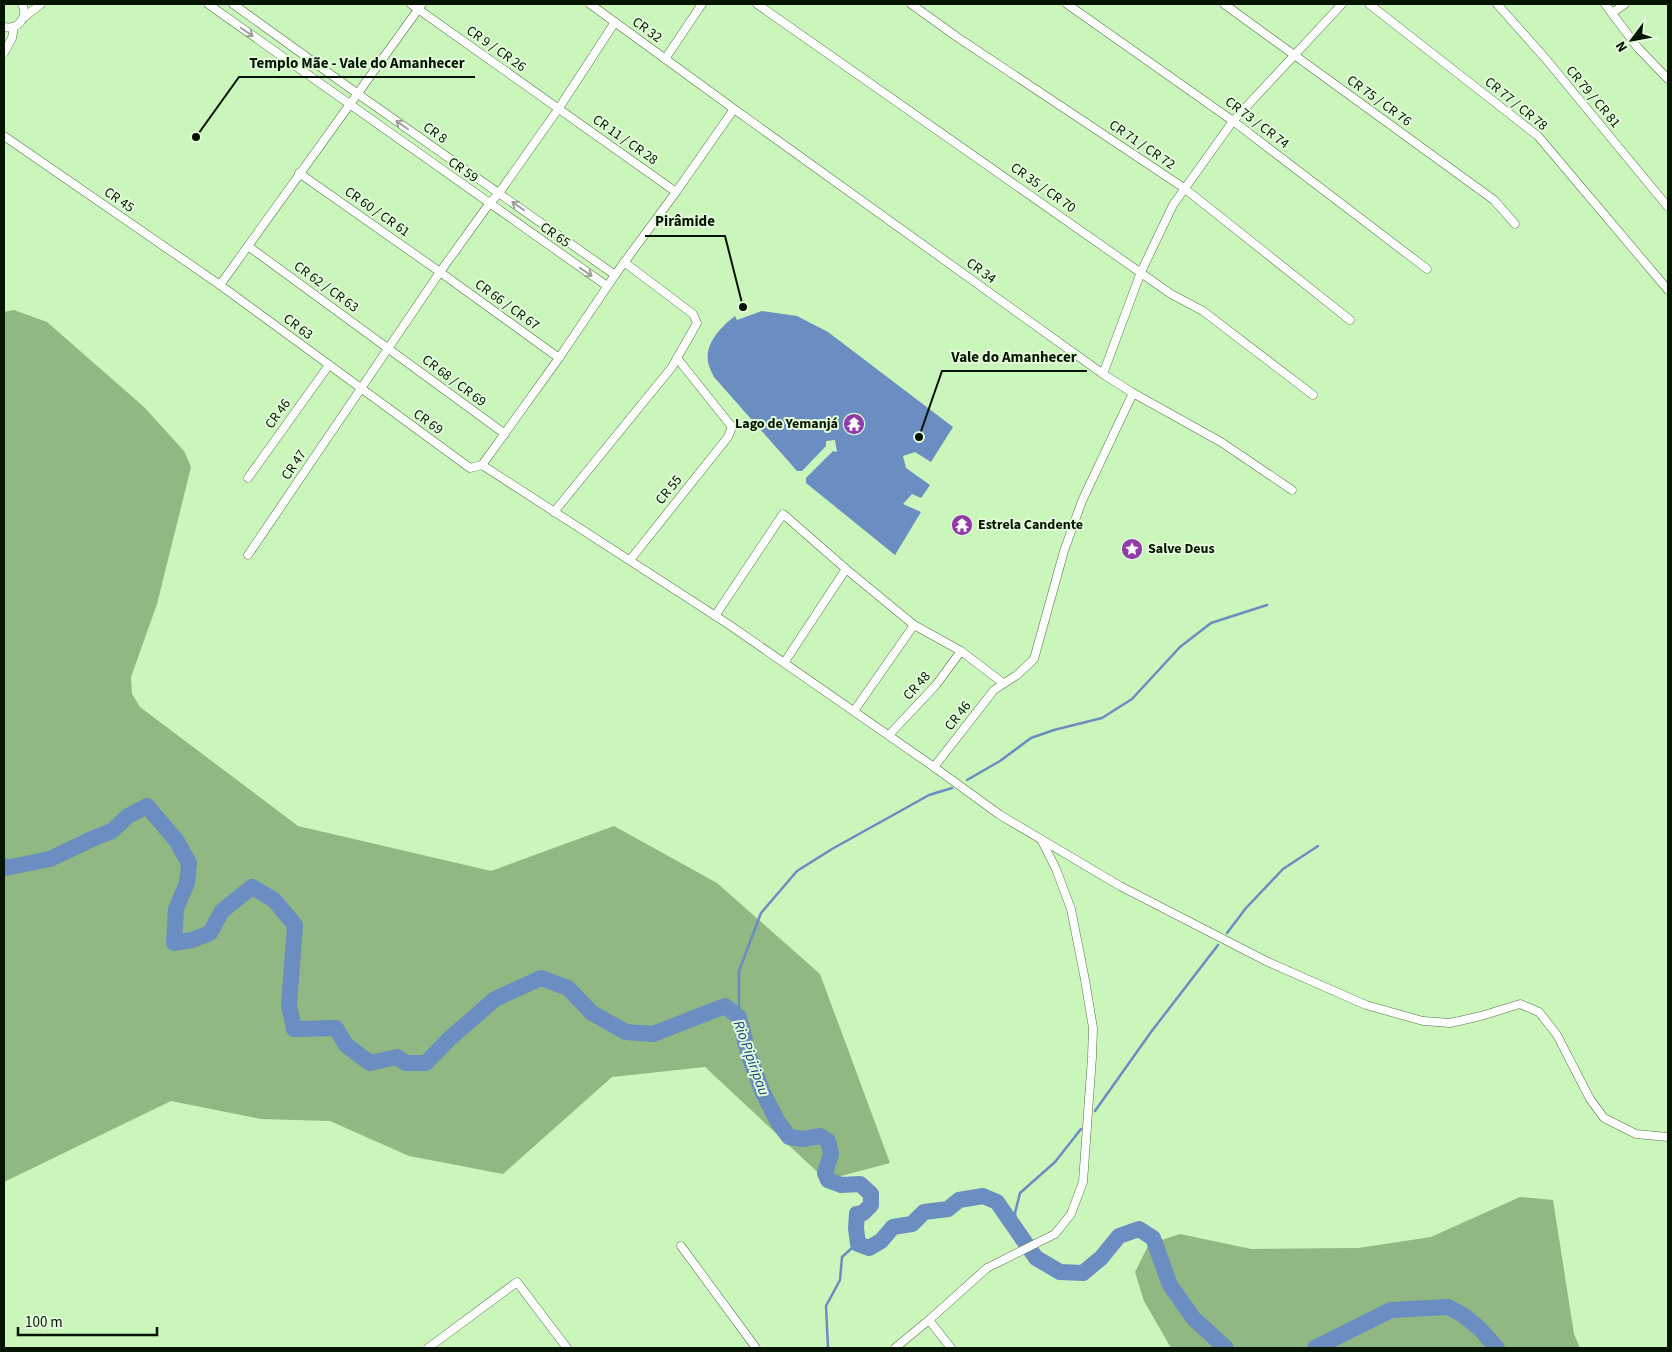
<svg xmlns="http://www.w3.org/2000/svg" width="1672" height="1352" viewBox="0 0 1672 1352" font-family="'Source Sans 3',sans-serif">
	<rect width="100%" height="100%" fill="#caf5bb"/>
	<g fill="#8fb882">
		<path d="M 14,310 L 47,322 L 144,407 L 184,451 L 191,467 L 157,604 L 131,677 L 132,694 L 140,707 L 298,826 L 491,871 L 614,826 L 717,883 L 820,974 L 890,1163 L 826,1180 L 705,1067 L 612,1077 L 503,1174 L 409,1156 L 330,1121 L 261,1119 L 171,1101 L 4,1182 L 4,312 Z"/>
		<path d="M 1520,1197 L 1553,1200 L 1574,1334 L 1580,1348 L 1171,1348 L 1144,1301 L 1135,1272 L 1149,1244 L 1180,1234 L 1251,1249 L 1358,1248 L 1431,1237 Z"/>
	</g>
	<path fill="#6b8dc1" d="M 762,311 L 797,316 L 828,332 L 953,427 L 931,462 L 915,452 L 903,456 L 906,468 L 930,485 L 921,498 L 912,494 L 903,504 L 921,512 L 895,555 L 806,483 L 806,478 L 833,451 L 837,452 L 835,440 L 826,441 L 826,446 L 802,471 L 797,471 L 714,377 C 712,373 709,367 708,362 C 705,343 721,327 735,316 L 737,320 Z"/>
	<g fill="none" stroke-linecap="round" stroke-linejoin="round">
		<g stroke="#6b8dc1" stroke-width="2.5">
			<path d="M 967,780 L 1000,761 L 1031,738 L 1054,730 L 1102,718 L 1132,699 L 1180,647 L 1211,623 L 1267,605"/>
			<path d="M 1227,933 L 1246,908 L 1283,869 L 1318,846"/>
			<path d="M 739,1017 L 739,971 L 761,913 L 797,871 L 832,849 L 913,804 L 929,795 L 952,788"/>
			<path d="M 1095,1111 L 1151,1032 L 1218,945"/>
			<path d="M 1018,1232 L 1015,1213 L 1020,1193 L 1055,1162 L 1081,1129"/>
			<path d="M 828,1348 L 826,1306 L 840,1280 L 842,1257 L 852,1248 L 858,1244"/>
		</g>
		<g stroke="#6b8dc1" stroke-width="16">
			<path d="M 4,866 L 5,868 L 50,859 L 92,839 L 112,831 L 128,816 L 147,806 L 176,840 L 189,863 L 187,883 L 176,909 L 174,943 L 192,940 L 210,933 L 222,911 L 252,887 L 274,900 L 295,925 L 289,1005 L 294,1029 L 336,1028 L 346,1045 L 370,1063 L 397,1057 L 406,1063 L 426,1063 L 448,1040 L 495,999 L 541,978 L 568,988 L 592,1013 L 626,1032 L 653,1034 L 725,1006 L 739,1017 L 749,1056 L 763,1093 L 778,1122 L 789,1137 L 803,1139 L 820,1136 L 828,1141 L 831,1154 L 825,1173 L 828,1180 L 841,1185 L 860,1184 L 871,1194 L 871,1205 L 863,1213 L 857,1214 L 856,1228 L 858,1244 L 869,1248 L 881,1241 L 893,1227 L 912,1224 L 924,1212 L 948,1209 L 959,1200 L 983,1196 L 997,1202 L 1036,1258 L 1060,1272 L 1083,1273 L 1101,1258 L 1119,1236 L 1139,1229 L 1153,1238 L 1170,1285 L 1194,1319 L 1226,1348"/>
			<path d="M 1315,1348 L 1391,1310 L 1448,1307 L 1463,1315 L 1479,1328 L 1497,1348"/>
		</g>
		<g stroke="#527845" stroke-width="9">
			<g id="street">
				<path d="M 208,4 L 607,286"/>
				<path d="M 233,4 L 358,94 L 615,275"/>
				<path d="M 411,4 L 676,192"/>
				<path d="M 590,4 L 734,109 L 1103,374 L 1133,393 L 1221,442 L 1292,490"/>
				<path d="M 757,4 L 1171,294 L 1203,311 L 1313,395"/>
				<path d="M 911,4 L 957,37 L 1184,188 L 1350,320"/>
				<path d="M 1067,4 L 1233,121 L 1427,269"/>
				<path d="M 1224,4 L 1494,200 L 1515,224"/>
				<path d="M 1369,4 L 1538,136 L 1668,290"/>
				<path d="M 1497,4 L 1545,58 L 1668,207"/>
				<path d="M 1605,4 L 1638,48 L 1668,79"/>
				<path d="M 1612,13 L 1625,4"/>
				<path d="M 23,18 L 41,4"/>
				<path d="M 4,27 C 18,30 29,17 22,4"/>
				<path d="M 4,53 L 12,38 L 14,27"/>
				<path d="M 665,59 L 702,4"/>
				<path d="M 4,136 L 220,285 L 470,468 L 482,465"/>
				<path d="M 299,173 L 440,272 L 559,358"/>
				<path d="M 248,246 L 505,434"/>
				<path d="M 220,285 L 422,4"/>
				<path d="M 1103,374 L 1141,272 L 1173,205 L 1233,121 L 1342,4"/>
				<path d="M 482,465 L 728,624 L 934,767 L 1000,815 L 1120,886 L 1268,962 L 1366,1005 L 1423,1021 L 1450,1023 L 1481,1016 L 1520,1004 L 1539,1012 L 1557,1035 L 1590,1099 L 1604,1118 L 1636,1134 L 1668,1137"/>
				<path d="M 482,465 L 559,358 L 615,275 L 676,192 L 734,109"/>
				<path d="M 248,478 L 329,365"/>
				<path d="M 554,512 L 672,367 L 697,323 L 693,314 L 624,262"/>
				<path d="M 248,555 L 440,272 L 489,204 L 499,193 L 559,108 L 615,22"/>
				<path d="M 630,560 L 728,437 L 732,427 L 677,358"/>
				<path d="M 715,616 L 783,514 L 846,569 L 914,625 L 961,651 L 1003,683"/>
				<path d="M 784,663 L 846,569"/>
				<path d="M 854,711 L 914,625"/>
				<path d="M 889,735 L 936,685 L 961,651"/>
				<path d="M 934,767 L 994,690 L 1017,675 L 1034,659 L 1064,551 L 1082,501 L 1133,393"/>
				<path d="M 681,1246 L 756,1348"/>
				<path d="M 929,1320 L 951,1348"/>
				<path d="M 428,1348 L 517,1282 L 567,1348"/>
				<path d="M 895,1348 L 929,1320 L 987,1268 L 1055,1234 L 1071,1214 L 1083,1182 L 1092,1057 L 1093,1028 L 1085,980 L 1071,909 L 1056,869 L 1042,841"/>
			</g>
		</g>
		<use href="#street" stroke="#fff" stroke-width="8"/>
	</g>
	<defs><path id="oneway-shaft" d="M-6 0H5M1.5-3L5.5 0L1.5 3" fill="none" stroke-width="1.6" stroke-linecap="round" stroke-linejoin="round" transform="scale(1.25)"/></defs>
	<g stroke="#9ba19a">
		<use href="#oneway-shaft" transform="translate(247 32) rotate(35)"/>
		<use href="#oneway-shaft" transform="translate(402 125) rotate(-145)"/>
		<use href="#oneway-shaft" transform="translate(518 206) rotate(-145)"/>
		<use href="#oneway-shaft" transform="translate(586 272) rotate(35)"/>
	</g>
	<defs>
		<g id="temple-disc" transform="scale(1.125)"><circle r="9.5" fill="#903ba9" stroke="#e2fcda"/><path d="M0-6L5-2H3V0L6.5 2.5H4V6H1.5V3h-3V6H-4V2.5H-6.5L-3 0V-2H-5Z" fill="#fff"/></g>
		<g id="sight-disc" transform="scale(1.125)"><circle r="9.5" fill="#903ba9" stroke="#e2fcda"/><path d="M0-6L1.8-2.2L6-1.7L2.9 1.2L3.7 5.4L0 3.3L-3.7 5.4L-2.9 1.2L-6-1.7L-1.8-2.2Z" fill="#fff"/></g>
	</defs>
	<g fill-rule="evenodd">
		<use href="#temple-disc" x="854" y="424"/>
		<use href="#temple-disc" x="962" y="525"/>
		<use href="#sight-disc" x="1132" y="549"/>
	</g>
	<g text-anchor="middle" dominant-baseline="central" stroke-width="4" stroke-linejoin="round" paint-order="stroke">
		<g font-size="14" fill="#061402" stroke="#e2fcda">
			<text transform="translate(647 30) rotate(36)">CR 32</text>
			<text transform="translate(496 49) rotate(35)">CR 9 / CR 26</text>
			<text transform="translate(1593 97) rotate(50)">CR 79 / CR 81</text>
			<text transform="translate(1379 101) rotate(36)">CR 75 / CR 76</text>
			<text transform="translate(1516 104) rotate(39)">CR 77 / CR 78</text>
			<text transform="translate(1257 123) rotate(37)">CR 73 / CR 74</text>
			<text transform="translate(435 133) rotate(35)">CR 8</text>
			<text transform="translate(625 140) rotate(35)">CR 11 / CR 28</text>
			<text transform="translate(1142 145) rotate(34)">CR 71 / CR 72</text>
			<text transform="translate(463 170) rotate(35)">CR 59</text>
			<text transform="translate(1043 188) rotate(35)">CR 35 / CR 70</text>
			<text transform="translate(119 200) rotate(35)">CR 45</text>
			<text transform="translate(377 212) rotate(35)">CR 60 / CR 61</text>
			<text transform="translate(555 235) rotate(35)">CR 65</text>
			<text transform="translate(981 271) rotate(36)">CR 34</text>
			<text transform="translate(326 287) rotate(36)">CR 62 / CR 63</text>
			<text transform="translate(507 305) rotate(36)">CR 66 / CR 67</text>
			<text transform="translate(298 327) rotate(37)">CR 63</text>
			<text transform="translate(454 381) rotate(37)">CR 68 / CR 69</text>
			<text transform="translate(278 414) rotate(-54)">CR 46</text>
			<text transform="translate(428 422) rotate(36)">CR 69</text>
			<text transform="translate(294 465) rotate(-56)">CR 47</text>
			<text transform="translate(669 490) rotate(-51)">CR 55</text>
			<text transform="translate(917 686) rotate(-48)">CR 48</text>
			<text transform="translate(958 716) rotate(-52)">CR 46</text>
		</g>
		<g font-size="14" font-weight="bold" fill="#061402" stroke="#e2fcda" text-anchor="start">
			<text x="838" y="424" text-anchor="end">Lago de Yemanjá</text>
			<text x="978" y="525">Estrela Candente</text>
			<text x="1148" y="549">Salve Deus</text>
		</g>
		<g font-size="15" font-style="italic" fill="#164382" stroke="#e2fcda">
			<text transform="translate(751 1058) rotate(70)">Rio Pipiripau</text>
		</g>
	</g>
	<path fill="none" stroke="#061402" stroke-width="2" d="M196 137L239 77H475M743 307L725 236H645M919 437L942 371H1087"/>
	<g fill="#061402" stroke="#e2fcda" stroke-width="2">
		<circle cx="196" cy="137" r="5"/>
		<circle cx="743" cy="307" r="5"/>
		<circle cx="919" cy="437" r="5"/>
	</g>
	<g font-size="15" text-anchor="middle" font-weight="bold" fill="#061402" stroke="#e2fcda" stroke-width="4" stroke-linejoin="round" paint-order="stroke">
		<text x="357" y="68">Templo Mãe - Vale do Amanhecer</text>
		<text x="685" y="226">Pirâmide</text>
		<text x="1014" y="362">Vale do Amanhecer</text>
	</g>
	<rect width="1672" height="1352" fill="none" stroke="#061402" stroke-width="10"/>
	<g transform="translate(1632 40) rotate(238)" stroke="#e2fcda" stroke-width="4" paint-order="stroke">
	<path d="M0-4L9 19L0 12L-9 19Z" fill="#061402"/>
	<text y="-8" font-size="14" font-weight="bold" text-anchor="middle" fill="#061402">N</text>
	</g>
	<path d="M18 1327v8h139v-8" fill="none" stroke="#061402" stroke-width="2.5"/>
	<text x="25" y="1327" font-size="15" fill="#061402" stroke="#e2fcda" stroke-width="4" paint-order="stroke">100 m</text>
</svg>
